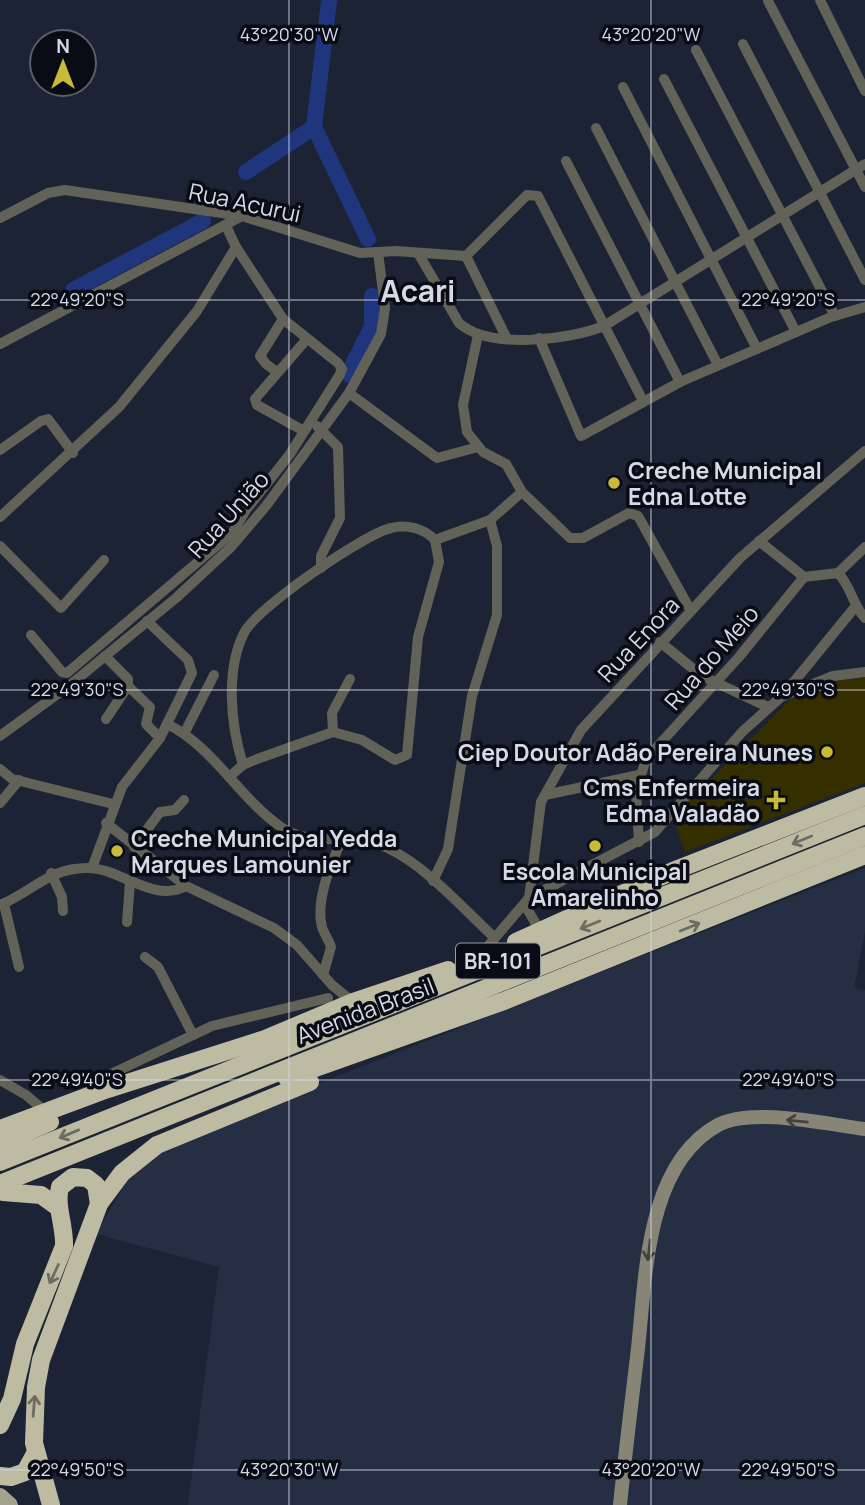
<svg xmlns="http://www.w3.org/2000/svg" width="865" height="1505" viewBox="0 0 865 1505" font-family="Manrope,sans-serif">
	<rect width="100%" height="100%" fill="#1c2334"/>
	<path fill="#252e43" d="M 865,868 L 865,932 L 854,988 L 865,990 L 865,1505 L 188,1505 L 219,1267 L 96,1234 L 134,1168 L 170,1142 Z"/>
	<path fill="#352f00" d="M 865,677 L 865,783 L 685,852 L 673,817 L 789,701 L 827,683 Z"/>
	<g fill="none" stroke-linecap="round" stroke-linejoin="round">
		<g stroke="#20367c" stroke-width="16">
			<path d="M 329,0 L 314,127 L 368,239"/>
			<path d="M 246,172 L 314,127"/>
			<path d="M 73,290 L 203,221"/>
			<path d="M 348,374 L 372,326 L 372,296"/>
		</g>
		<g stroke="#636258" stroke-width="10">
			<path d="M 820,0 L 865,91"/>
			<path d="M 768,1 L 865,187"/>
			<path d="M 743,44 L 865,280"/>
			<path d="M 696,50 L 835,316"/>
			<path d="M 664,79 L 796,332"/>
			<path d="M 623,87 L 757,349"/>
			<path d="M 596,128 L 718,365"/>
			<path d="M 566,161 L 680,382"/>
			<path d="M 0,218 L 48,193 L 65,190 L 242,216 L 360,253 L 396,251 L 466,256"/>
			<path d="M 418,253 L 459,323 C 489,350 569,340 604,326 L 865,164"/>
			<path d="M 466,256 L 527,195 L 538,196 L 643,401"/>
			<path d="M 466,256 L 507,339"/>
			<path d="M 478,335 L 463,405 L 467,432 L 483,452 L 506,464 L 522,492 L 570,538 L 583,538 L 629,513 L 638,516 L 691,611"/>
			<path d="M 539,338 L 581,436 L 680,382 L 831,317 L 865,307"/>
			<path d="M 0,344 L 242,216"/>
			<path d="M 277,372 L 266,364 L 260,356 L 283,319"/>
			<path d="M 349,393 L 437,458 L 478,447"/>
			<path d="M 317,426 L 338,447 L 340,518 L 321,556 L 321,568"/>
			<path d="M 304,431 L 257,405 L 255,399 L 306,340"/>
			<path d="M 0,450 L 41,421 L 48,419 L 73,453"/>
			<path d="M 0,517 L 119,407 L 197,311 L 236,247"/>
			<path d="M 435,540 L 490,520 L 522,492"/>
			<path d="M 759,541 L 804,577 L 838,573 C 851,586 852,604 865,618"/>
			<path d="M 0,546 L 61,608 L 104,560"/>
			<path d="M 838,573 L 865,547"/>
			<path d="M 31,635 L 62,672 L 67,673 L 233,532 L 246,510 L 290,454 L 339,376 L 342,369 L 338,363 L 283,319 L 236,247 L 226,226"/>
			<path d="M 660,642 L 702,676 L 768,707"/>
			<path d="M 105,656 L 128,679 L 128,686 L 106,719"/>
			<path d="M 128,686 L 150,707 L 146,724 L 160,738"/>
			<path d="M 784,694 L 855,607"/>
			<path d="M 167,724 C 213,746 239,798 281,827 C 309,846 343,835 374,843 C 417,855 463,909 495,938"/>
			<path d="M 185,732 L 214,675"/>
			<path d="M 333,732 L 332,713 L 350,679"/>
			<path d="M 0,736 L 70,685 L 176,598 L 231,547 L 266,506 L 349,393 L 381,334 L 385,308 L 378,252"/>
			<path d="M 243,765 C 231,726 225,671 244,633 C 255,609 364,534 391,528 C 406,524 424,528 435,540"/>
			<path d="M 0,769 L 12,779 L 113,804"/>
			<path d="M 229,777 L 243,765 L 257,759 L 333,732 L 362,740 L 395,760 L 407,755 L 418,637 L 439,562 L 435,540"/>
			<path d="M 545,795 L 639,775"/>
			<path d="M 0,803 L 19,780"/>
			<path d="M 106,823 L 186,886 L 274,928 L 297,945 L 332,985 L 353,1002"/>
			<path d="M 639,842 L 636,792 L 646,759 L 739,657 L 804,577"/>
			<path d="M 134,847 L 160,812 L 175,810 L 184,800"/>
			<path d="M 92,868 L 122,787 L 160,738 L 192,673 L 188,660 L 147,621"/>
			<path d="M 51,873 L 62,897 L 63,911"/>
			<path d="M 433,881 L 448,849 L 472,696 L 497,615 L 497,546 L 490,520"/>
			<path d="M 529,898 L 655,832 L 742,732 L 781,697 L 833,676 L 865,672"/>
			<path d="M 4,904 L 19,967"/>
			<path d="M 0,905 C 34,891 48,868 88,868 C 120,868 154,904 186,886"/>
			<path d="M 525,905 L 540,931"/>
			<path d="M 127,922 L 130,882"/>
			<path d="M 145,957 L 158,967 L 193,1035"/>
			<path d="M 476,960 L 529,898 L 541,802 L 581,730 L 740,558 L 865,451"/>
			<path d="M 323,975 L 331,947 C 329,940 324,934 322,927 C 315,900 331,865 341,841"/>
			<path d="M 0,1080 L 26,1095 L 46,1112"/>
			<path d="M 102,1091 L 105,1080 L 111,1074 L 212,1026 L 328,998"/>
		</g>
		<path stroke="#878676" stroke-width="14" d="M 620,1505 C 625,1456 631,1406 637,1357 C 646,1285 643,1166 718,1125 C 752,1107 826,1124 865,1129"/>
		<path stroke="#a3a28d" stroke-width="16" d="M 0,1496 L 10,1505"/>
		<g stroke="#bdbba2" stroke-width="18">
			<path d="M 516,942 L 673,871 L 865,796"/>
			<path d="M 287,1078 L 504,1001 L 865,855"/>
			<path d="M 0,1129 L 102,1091 L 265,1039 L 353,1002 L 448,970"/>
			<path d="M 0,1144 L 50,1122"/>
			<path d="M 0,1162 L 865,815"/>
			<path d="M 0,1184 L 865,836"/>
			<path d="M 3,1192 L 41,1195 L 59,1208"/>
			<path d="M 0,1425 L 12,1399 L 25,1344 L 64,1246 C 65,1226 55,1206 60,1187 L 73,1177 L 87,1178 L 96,1185 L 99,1204"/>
			<path d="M 0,1476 L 11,1477 L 25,1472 L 36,1452"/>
			<path d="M 51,1505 L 34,1443 L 36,1387 L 41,1360 L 99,1204 L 122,1173 L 157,1145 L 310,1082"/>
		</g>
	</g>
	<defs><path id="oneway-shaft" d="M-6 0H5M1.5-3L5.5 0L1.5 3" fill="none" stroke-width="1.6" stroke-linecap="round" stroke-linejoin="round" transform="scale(1.75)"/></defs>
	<g stroke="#6c6c62">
		<use href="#oneway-shaft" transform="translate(802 840) rotate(158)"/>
		<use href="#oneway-shaft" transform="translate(590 925) rotate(158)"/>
		<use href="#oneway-shaft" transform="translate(690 927) rotate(-22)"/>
		<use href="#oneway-shaft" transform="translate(69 1134) rotate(157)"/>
		<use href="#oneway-shaft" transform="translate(54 1274) rotate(115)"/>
		<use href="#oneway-shaft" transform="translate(34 1406) rotate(-85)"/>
	</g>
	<g stroke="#424340">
		<use href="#oneway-shaft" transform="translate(797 1121) rotate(-174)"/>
		<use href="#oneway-shaft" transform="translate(649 1250) rotate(97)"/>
	</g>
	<path fill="none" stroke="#d5dae6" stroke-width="2" stroke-opacity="0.45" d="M 289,0 L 289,1505M 651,0 L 651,1505M 0,300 L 865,300M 0,690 L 865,690M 0,1080 L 865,1080M 0,1470 L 865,1470"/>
	<g fill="#c9ba3a" stroke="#090c14" stroke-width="2.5">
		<circle cx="614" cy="483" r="7"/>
		<circle cx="827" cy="752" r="7"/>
		<path d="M772.5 789.5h7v7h7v7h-7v7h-7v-7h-7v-7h7z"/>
		<circle cx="595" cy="846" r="7"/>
		<circle cx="117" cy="851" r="7"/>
	</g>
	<g text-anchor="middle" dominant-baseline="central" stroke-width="7" stroke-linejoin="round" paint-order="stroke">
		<rect fill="#090c14" stroke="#989ca7" stroke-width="2" x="456" y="943.5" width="84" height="35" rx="5"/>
		<g font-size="21" font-weight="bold" fill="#d5dae6">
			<text x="498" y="961">BR-101</text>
		</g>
		<g font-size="23" fill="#d5dae6" stroke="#090c14">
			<text transform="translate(245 202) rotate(12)">Rua Acurui</text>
			<text transform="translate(228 514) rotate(-48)">Rua União</text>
			<text transform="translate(638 639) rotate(-47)">Rua Enora</text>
			<text transform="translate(711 657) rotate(-49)">Rua do Meio</text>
			<text transform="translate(365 1010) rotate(-21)">Avenida Brasil</text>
		</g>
		<g font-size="23" font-weight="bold" fill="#d5dae6" stroke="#090c14" text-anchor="start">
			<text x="628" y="470">Creche Municipal<tspan x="628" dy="26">Edna Lotte</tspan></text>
			<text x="813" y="752" text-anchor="end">Ciep Doutor Adão Pereira Nunes</text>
			<text x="760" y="787" text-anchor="end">Cms Enfermeira<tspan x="760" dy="26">Edma Valadão</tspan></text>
			<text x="131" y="838">Creche Municipal Yedda<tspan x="131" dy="26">Marques Lamounier</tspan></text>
			<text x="595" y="871" text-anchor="middle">Escola Municipal<tspan x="595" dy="26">Amarelinho</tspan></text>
		</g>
		<g font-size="30" font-weight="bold" fill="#d5dae6" stroke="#090c14">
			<text x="418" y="290">Acari</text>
		</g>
	</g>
	<g font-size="18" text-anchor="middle" fill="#d5dae6" stroke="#090c14" stroke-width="7" stroke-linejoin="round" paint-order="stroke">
		<text x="289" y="41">43°20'30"W</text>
		<text x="651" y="41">43°20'20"W</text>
		<text x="77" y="306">22°49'20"S</text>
		<text x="788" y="306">22°49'20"S</text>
		<text x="77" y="696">22°49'30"S</text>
		<text x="788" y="696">22°49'30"S</text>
		<text x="77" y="1086">22°49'40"S</text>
		<text x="788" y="1086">22°49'40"S</text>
		<text x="289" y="1476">43°20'30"W</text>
		<text x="651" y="1476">43°20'20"W</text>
		<text x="77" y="1476">22°49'50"S</text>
		<text x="788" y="1476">22°49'50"S</text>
	</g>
	<g transform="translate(63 63)"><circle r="33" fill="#090c14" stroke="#5b5e68" stroke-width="2"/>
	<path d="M0-5L12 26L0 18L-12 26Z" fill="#c9ba3a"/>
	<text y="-10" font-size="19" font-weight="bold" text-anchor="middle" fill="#d5dae6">N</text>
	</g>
</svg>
